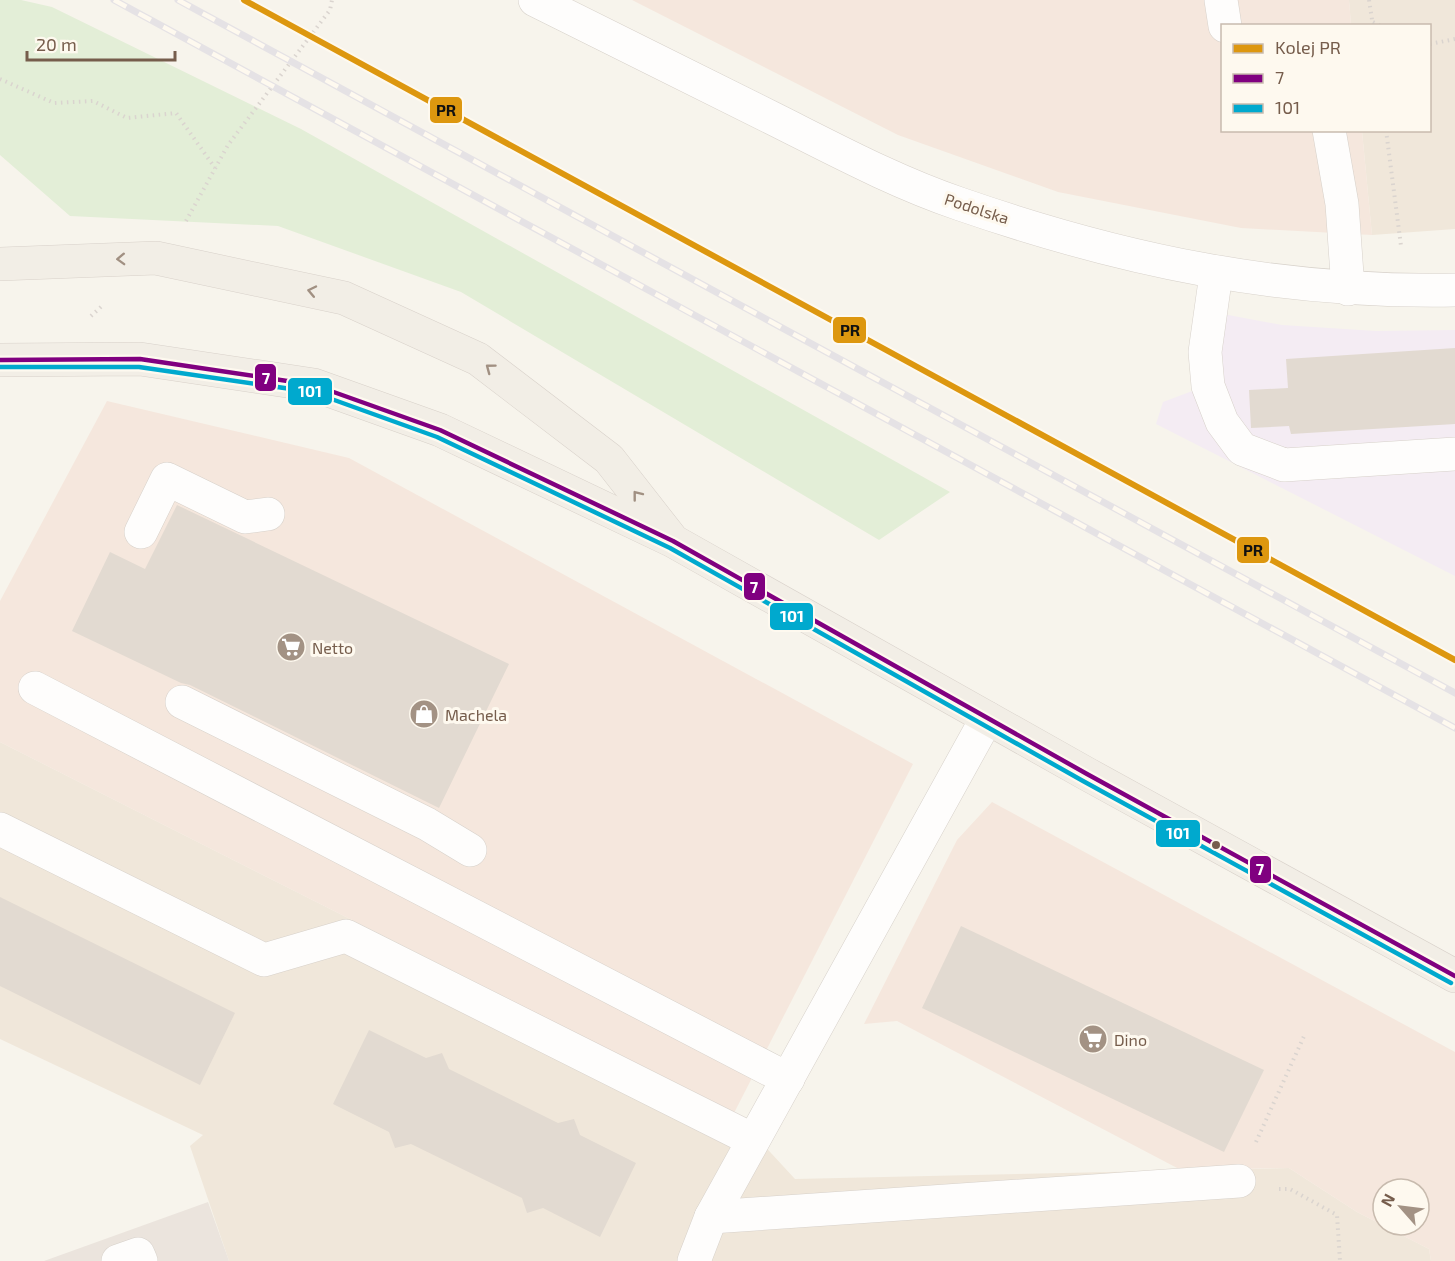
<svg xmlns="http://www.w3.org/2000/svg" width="1455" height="1261" viewBox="0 0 1455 1261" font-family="'Exo 2',sans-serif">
	<rect width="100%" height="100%" fill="#f7f4ec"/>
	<g fill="#f0e7da">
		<path d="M 1349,0 L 1455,0 L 1455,229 L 1372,235 L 1362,131 L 1430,130 L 1430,26 L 1351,25 Z"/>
		<path d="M 0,742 L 734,1113 L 795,1179 L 1289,1168 L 1357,1212 L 1429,1249 L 1431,1261 L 229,1261 L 190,1146 L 203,1135 L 0,1039 Z"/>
	</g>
	<g fill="#f5e7dd" fill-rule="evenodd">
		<path d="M 632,0 L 1349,0 L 1351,25 L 1222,26 L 1222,130 L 1362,131 L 1372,235 L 1241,228 L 1058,192 L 898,135 Z"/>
		<path d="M 107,401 L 349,458 L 913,764 L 734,1113 L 0,742 L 0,601 Z"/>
		<path d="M 992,802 L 1455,1052 L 1455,1261 L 1431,1261 L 1429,1249 L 1357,1212 L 1289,1168 L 1181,1170 L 897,1021 L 864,1024 L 957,840 ZM 1383,1189 L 1419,1189 L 1419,1225 L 1383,1225 Z"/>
	</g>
	<path fill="#ebe4dd" d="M 208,1202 L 229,1261 L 44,1261 Z"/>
	<path fill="#f4ecf3" d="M 1223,314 L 1282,325 L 1376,331 L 1455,330 L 1455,576 L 1156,424 L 1163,402 L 1219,381 Z"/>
	<path fill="#e3eed7" d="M 0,0 L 21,0 L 52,7 L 301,129 L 950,492 L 879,540 L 461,292 L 278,226 L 70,216 L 0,155 Z"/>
	<g fill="#e2dad1">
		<path d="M 1455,348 L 1455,424 L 1291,434 L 1289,426 L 1251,428 L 1249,390 L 1288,388 L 1286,359 Z"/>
		<path d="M 177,505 L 509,664 L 439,808 L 190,685 L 181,683 L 72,631 L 110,552 L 145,569 Z"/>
		<path d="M 0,897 L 235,1013 L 200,1085 L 0,986 Z"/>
		<path d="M 961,926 L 1264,1070 L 1224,1152 L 922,1008 Z"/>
		<path d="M 369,1030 L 426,1058 L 442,1053 L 449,1069 L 558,1123 L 574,1119 L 580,1135 L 636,1163 L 600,1237 L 543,1208 L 527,1213 L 522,1198 L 411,1144 L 395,1148 L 389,1132 L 333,1104 Z"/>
	</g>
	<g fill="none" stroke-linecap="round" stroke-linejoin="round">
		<g stroke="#d7d1ca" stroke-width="34">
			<g id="minor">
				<path d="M 535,0 C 614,39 693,79 772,118 C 834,149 895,182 960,204 C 1125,261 1280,293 1455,290"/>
				<path d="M 1221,0 L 1225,26"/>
				<path d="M 1329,130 L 1342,204 L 1348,289"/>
				<path d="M 1216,274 L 1205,352 L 1208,386 L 1222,422 L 1242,449 L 1284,465 L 1455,454"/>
				<path d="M 141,532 L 167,479 L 245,517 L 268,514"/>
				<path d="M 35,688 L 788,1079"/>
				<path d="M 182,702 L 427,824 L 470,850"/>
				<path d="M 0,829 L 264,960 L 346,936 L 753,1140"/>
				<path d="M 711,1217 L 1239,1181"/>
				<path d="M 118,1261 L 138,1254 L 141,1261"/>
				<path d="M 694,1261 L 711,1217 L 987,718"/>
			</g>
		</g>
		<g stroke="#d8d1ca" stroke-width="34">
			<g id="major">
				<path d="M 0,264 L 156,258 L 344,298 L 478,359 L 609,459 L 670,537"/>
				<path d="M 0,360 L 140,359 L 314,385 L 440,430 L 673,541 L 1087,774 L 1455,976"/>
			</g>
		</g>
		<g stroke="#dad4cf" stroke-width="4" stroke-dasharray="1.5 4.5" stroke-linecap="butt">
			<path d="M 1369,0 L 1373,26"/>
			<path d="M 1373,22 L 1381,26"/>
			<path d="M 1430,44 L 1455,39"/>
			<path d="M 0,79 L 54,103 L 93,101 L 127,118 L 176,113 L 215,168"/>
			<path d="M 1386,130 L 1401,246"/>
			<path d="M 186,221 L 228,145 L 330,10 L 332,0"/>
			<path d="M 91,316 L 103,305"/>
			<path d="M 1256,1142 L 1305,1034"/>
			<path d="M 1279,1189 L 1290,1189 L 1337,1215 L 1340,1261"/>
		</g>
		<use href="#minor" stroke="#fefdfc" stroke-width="33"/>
		<use href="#major" stroke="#f2eee6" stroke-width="33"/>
		<g stroke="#e5e2e5" stroke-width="7">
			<g id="rail">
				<path d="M 114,0 L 1455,728"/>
				<path d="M 178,0 L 1455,693"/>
			</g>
		</g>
		<use href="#rail" stroke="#fef9ef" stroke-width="4.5" stroke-dasharray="14" stroke-linecap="butt"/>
		<g stroke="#fef9ef" stroke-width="9">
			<path id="bus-1" d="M 0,360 L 140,359 L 314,385 L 440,430 L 673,541 L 1087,774 L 1455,976"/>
		</g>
		<g stroke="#fef9ef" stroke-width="9">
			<path id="bus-2" d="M 0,367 L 139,367 L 312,392 L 437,437 L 670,548 L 1083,781 L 1451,983"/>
		</g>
		<use href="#bus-1" stroke="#800080" stroke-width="4.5"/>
		<use href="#bus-2" stroke="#00a9ce" stroke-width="4.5"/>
		<g stroke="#fef9ef" stroke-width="10">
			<path id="rail-1" d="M 244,0 L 1455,660"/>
		</g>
		<use href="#rail-1" stroke="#dd970f" stroke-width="6"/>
	</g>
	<defs><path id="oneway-chevron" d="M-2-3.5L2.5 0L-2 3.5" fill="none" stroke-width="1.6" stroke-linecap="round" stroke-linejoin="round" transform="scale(1.5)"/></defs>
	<g stroke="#a19082">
		<use href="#oneway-chevron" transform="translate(121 259) rotate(178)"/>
		<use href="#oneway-chevron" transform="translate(312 291) rotate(-168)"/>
		<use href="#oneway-chevron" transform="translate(490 368) rotate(-143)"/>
		<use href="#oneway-chevron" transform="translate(637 495) rotate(-128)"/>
	</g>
	<defs>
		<g id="supermarket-disc" transform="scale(1.5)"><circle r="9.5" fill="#a39284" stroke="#fef9ef"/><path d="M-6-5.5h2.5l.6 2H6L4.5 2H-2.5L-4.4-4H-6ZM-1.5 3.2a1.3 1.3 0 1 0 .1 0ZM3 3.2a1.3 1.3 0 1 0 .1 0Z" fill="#fff"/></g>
		<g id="shop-disc" transform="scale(1.5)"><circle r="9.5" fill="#a39284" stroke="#fef9ef"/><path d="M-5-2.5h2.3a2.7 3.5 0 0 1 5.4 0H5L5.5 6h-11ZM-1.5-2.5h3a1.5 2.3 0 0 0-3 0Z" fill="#fff"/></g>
	</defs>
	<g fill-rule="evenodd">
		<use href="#supermarket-disc" x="291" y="647"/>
		<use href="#shop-disc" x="424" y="714"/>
		<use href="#supermarket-disc" x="1093" y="1039"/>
	</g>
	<circle fill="#765d4c" stroke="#fef9ef" stroke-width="2" cx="1216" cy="845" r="5"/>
	<g text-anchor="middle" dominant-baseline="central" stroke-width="6" stroke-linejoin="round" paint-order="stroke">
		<g font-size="16" fill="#765d4c" stroke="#fef9ef">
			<text transform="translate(977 208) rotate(18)">Podolska</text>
		</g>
		<g font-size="16" fill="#765d4c" stroke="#fef9ef" text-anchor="start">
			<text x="312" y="647">Netto</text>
			<text x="445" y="714">Machela</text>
			<text x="1114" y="1039">Dino</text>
		</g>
	</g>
	<g stroke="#fef9ef" stroke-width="2">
		<rect x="429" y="96" width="34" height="28" rx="6" fill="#dd970f"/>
		<rect x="832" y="316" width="35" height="28" rx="6" fill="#dd970f"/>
		<rect x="254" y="363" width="23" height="29" rx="6" fill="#800080"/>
		<rect x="287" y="377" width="46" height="29" rx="6" fill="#00a9ce"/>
		<rect x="1236" y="536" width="34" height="28" rx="6" fill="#dd970f"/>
		<rect x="743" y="572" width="23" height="29" rx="6" fill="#800080"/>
		<rect x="769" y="602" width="45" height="29" rx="6" fill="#00a9ce"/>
		<rect x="1155" y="819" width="46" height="29" rx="6" fill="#00a9ce"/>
		<rect x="1249" y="855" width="23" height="29" rx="6" fill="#800080"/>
	</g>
	<g font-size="16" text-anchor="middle" font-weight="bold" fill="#fff">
		<text x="266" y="384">7</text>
		<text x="310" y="397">101</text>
		<text x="754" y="593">7</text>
		<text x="792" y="622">101</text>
		<text x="1178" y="839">101</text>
		<text x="1260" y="875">7</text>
	</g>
	<g font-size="16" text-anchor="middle" font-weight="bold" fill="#111">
		<text x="446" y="116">PR</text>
		<text x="850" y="336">PR</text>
		<text x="1253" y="556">PR</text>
	</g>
	<rect x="1221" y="24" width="210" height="108" fill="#fef9ef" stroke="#c8bbae" stroke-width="1.5"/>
	<rect x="1233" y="44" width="30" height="9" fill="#dd970f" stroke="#c8bbae" stroke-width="1.5"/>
	<text x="1275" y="54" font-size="18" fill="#765d4c">Kolej PR</text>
	<rect x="1233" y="74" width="30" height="9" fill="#800080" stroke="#c8bbae" stroke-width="1.5"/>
	<text x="1275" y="84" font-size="18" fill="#765d4c">7</text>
	<rect x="1233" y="104" width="30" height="9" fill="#00a9ce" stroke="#c8bbae" stroke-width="1.5"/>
	<text x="1275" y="114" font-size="18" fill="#765d4c">101</text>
	<g transform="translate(1401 1207) rotate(298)"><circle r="28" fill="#fef9ef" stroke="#c8bbae" stroke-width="1.5"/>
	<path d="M0-4.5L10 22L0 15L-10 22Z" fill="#a39284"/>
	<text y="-9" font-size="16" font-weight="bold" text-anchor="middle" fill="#765d4c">N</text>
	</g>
	<path d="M27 51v9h148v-9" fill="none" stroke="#765d4c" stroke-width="3"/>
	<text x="36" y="51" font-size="18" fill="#765d4c" stroke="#fef9ef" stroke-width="4.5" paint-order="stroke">20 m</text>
</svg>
